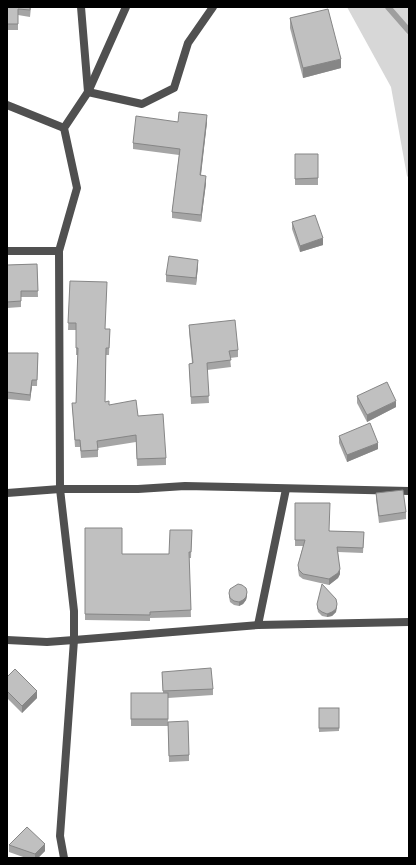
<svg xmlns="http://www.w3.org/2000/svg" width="416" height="865" viewBox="0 0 416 865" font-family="'Golos Text',sans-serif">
	<rect width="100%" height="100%" fill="#fff"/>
	<path fill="#d7d7d7" d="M 347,7 L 409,7 L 409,178 L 407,176 L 391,87 Z"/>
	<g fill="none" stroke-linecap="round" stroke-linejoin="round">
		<path stroke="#9e9e9e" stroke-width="6" d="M 388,7 L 409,31"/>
		<g stroke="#505050" stroke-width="8">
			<path d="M 81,7 L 88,92 L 142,104 L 174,88 L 188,43 L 213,7"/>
			<path d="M 7,105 L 64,128"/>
			<path d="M 7,251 L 59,251"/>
			<path d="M 7,493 L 60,489 L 138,489 L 185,486 L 409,491"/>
			<path d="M 258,625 L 286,489"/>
			<path d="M 7,640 L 47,642 L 74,640 L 258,625 L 409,622"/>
			<path d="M 64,858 L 60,836 L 74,640 L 74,611 L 60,489 L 59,251 L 77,188 L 64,128 L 88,92 L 126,7"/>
		</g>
	</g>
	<g fill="#a5a5a5">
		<path d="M 7,7 L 31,7 L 30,17 L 18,15 L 18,30 L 7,30 Z"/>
		<path d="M 290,18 L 341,68 L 303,78 L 290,28 Z"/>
		<path d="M 178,122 L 207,122 L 201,175 L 206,183 L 201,222 L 172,218 L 172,212 L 179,155 L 133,149 L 133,143 Z"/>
		<rect x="295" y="154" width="23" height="31"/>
		<path d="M 292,222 L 323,245 L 300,252 L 292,229 Z"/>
		<path d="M 37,264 L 38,297 L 21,297 L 21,307 L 7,308 L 7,265 Z"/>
		<path d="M 198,266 L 196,285 L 166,282 L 166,275 Z"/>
		<path d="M 70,281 L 105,329 L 110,329 L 109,355 L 106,355 L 105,402 L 109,405 L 138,416 L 166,458 L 166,465 L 137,466 L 136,442 L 98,448 L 98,457 L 81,458 L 80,447 L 75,447 L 72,403 L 76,403 L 78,355 L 76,355 L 76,330 L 68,330 Z"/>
		<path d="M 189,325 L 238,350 L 238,357 L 230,358 L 231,367 L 207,370 L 209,403 L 191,404 L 189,364 L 192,363 L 189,331 Z"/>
		<path d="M 7,353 L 38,353 L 37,386 L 32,386 L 30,401 L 7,399 Z"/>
		<path d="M 357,396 L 396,407 L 367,422 L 357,403 Z"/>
		<path d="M 339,436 L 378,449 L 347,462 L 339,443 Z"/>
		<path d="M 376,493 L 406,512 L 406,519 L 379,523 L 376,499 Z"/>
		<path d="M 295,503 L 330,531 L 364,532 L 363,553 L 338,552 L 340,574 L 338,578 L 329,585 L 303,579 L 299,576 L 298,570 L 298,565 L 303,546 L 295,546 Z"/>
		<path d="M 85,528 L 122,554 L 169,554 L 192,530 L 191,558 L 189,558 L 191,617 L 150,618 L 150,621 L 85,620 Z"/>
		<path d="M 229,593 L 247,596 L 246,600 L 243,604 L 239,606 L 234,605 L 230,602 L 229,597 Z"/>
		<path d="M 317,604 L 337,607 L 336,612 L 332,616 L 327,617 L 322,616 L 318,612 L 317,607 Z"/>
		<path d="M 162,672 L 213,689 L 213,695 L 168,698 L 168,722 L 189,755 L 189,761 L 169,762 L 168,726 L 131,726 L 131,693 L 163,693 Z"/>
		<path d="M 7,677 L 37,698 L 22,713 L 7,698 Z"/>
		<path d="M 319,708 L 339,708 L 339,731 L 319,732 Z"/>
		<path d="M 9,845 L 45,851 L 38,858 L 26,858 L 9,852 Z"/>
	</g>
	<g fill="#868686">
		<path d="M 341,59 L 341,68 L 303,78 L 303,68 Z"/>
		<path d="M 207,115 L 207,122 L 200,182 L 200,175 Z"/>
		<path d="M 206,176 L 206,183 L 201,222 L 201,215 Z"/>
		<path d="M 323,238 L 323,245 L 300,252 L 300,246 Z"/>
		<path d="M 198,260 L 198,266 L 196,285 L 196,278 Z"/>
		<path d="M 32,380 L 32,386 L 30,401 L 30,395 Z"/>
		<path d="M 396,401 L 396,407 L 367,422 L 367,415 Z"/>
		<path d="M 378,443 L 378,449 L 347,462 L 347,455 Z"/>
		<path d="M 340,569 L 340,574 L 338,578 L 329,585 L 329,579 Z"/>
		<path d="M 247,592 L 247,596 L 246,600 L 243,604 L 239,606 L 239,602 Z"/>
		<path d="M 337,604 L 336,612 L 332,616 L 327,617 L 327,614 Z"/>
		<path d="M 37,691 L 37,698 L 22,713 L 22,706 Z"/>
		<path d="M 45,844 L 45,851 L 38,858 L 35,858 L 35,854 Z"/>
	</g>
	<g fill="#c0c0c0" stroke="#868686">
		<path d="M 7,7 L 30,7 L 30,10 L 18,9 L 18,24 L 7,24 Z"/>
		<path d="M 328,9 L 341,59 L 303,68 L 290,18 Z"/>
		<path d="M 179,112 L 207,115 L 200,175 L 206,176 L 201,215 L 172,212 L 180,149 L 133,143 L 136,116 L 178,122 Z"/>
		<path d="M 295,154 L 318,154 L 318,178 L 295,179 Z"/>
		<path d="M 315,215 L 323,238 L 300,246 L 292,222 Z"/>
		<path d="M 169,256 L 198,260 L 196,278 L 166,275 Z"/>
		<path d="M 37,264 L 38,291 L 21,291 L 21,301 L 7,302 L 7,265 Z"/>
		<path d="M 70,281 L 107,282 L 105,329 L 110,329 L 109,348 L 106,348 L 105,402 L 109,401 L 109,405 L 136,400 L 138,416 L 163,414 L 166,458 L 137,459 L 136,435 L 97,441 L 98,450 L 81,451 L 80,440 L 75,440 L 72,403 L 76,403 L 78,348 L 76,348 L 76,323 L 68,323 Z"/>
		<path d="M 235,320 L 238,350 L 229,351 L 231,360 L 207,363 L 209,396 L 191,397 L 189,364 L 193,363 L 189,325 Z"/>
		<path d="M 7,353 L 38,353 L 37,380 L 32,380 L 30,395 L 7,392 Z"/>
		<path d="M 387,382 L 396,401 L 367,415 L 357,396 Z"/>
		<path d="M 370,423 L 378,443 L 347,455 L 339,436 Z"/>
		<path d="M 403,490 L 406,512 L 379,516 L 376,493 Z"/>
		<path d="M 295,503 L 330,503 L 329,531 L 364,532 L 363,548 L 337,547 L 340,569 L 338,573 L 329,579 L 303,574 L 299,570 L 298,565 L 305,540 L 295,540 Z"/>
		<path d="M 85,528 L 122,528 L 122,554 L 169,554 L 170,530 L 192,530 L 191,552 L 189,552 L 191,610 L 150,612 L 150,615 L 85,614 Z"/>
		<path d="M 238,584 L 242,585 L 246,588 L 247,592 L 246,597 L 243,600 L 239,602 L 234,601 L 230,598 L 229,593 L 230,589 Z"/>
		<path d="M 322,584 L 336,599 L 337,604 L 336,609 L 332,612 L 327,614 L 322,612 L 318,609 L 317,604 Z"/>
		<path d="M 211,668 L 213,689 L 163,691 L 162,672 Z"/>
		<path d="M 15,669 L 37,691 L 22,706 L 7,691 L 7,677 Z"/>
		<rect x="131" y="693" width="37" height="26"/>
		<rect x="319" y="708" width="20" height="20"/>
		<path d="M 188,721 L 189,755 L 169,756 L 168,722 Z"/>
		<path d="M 27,827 L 45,844 L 35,854 L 9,845 Z"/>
	</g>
	<rect width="416" height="865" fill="none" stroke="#000000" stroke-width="16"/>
</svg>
